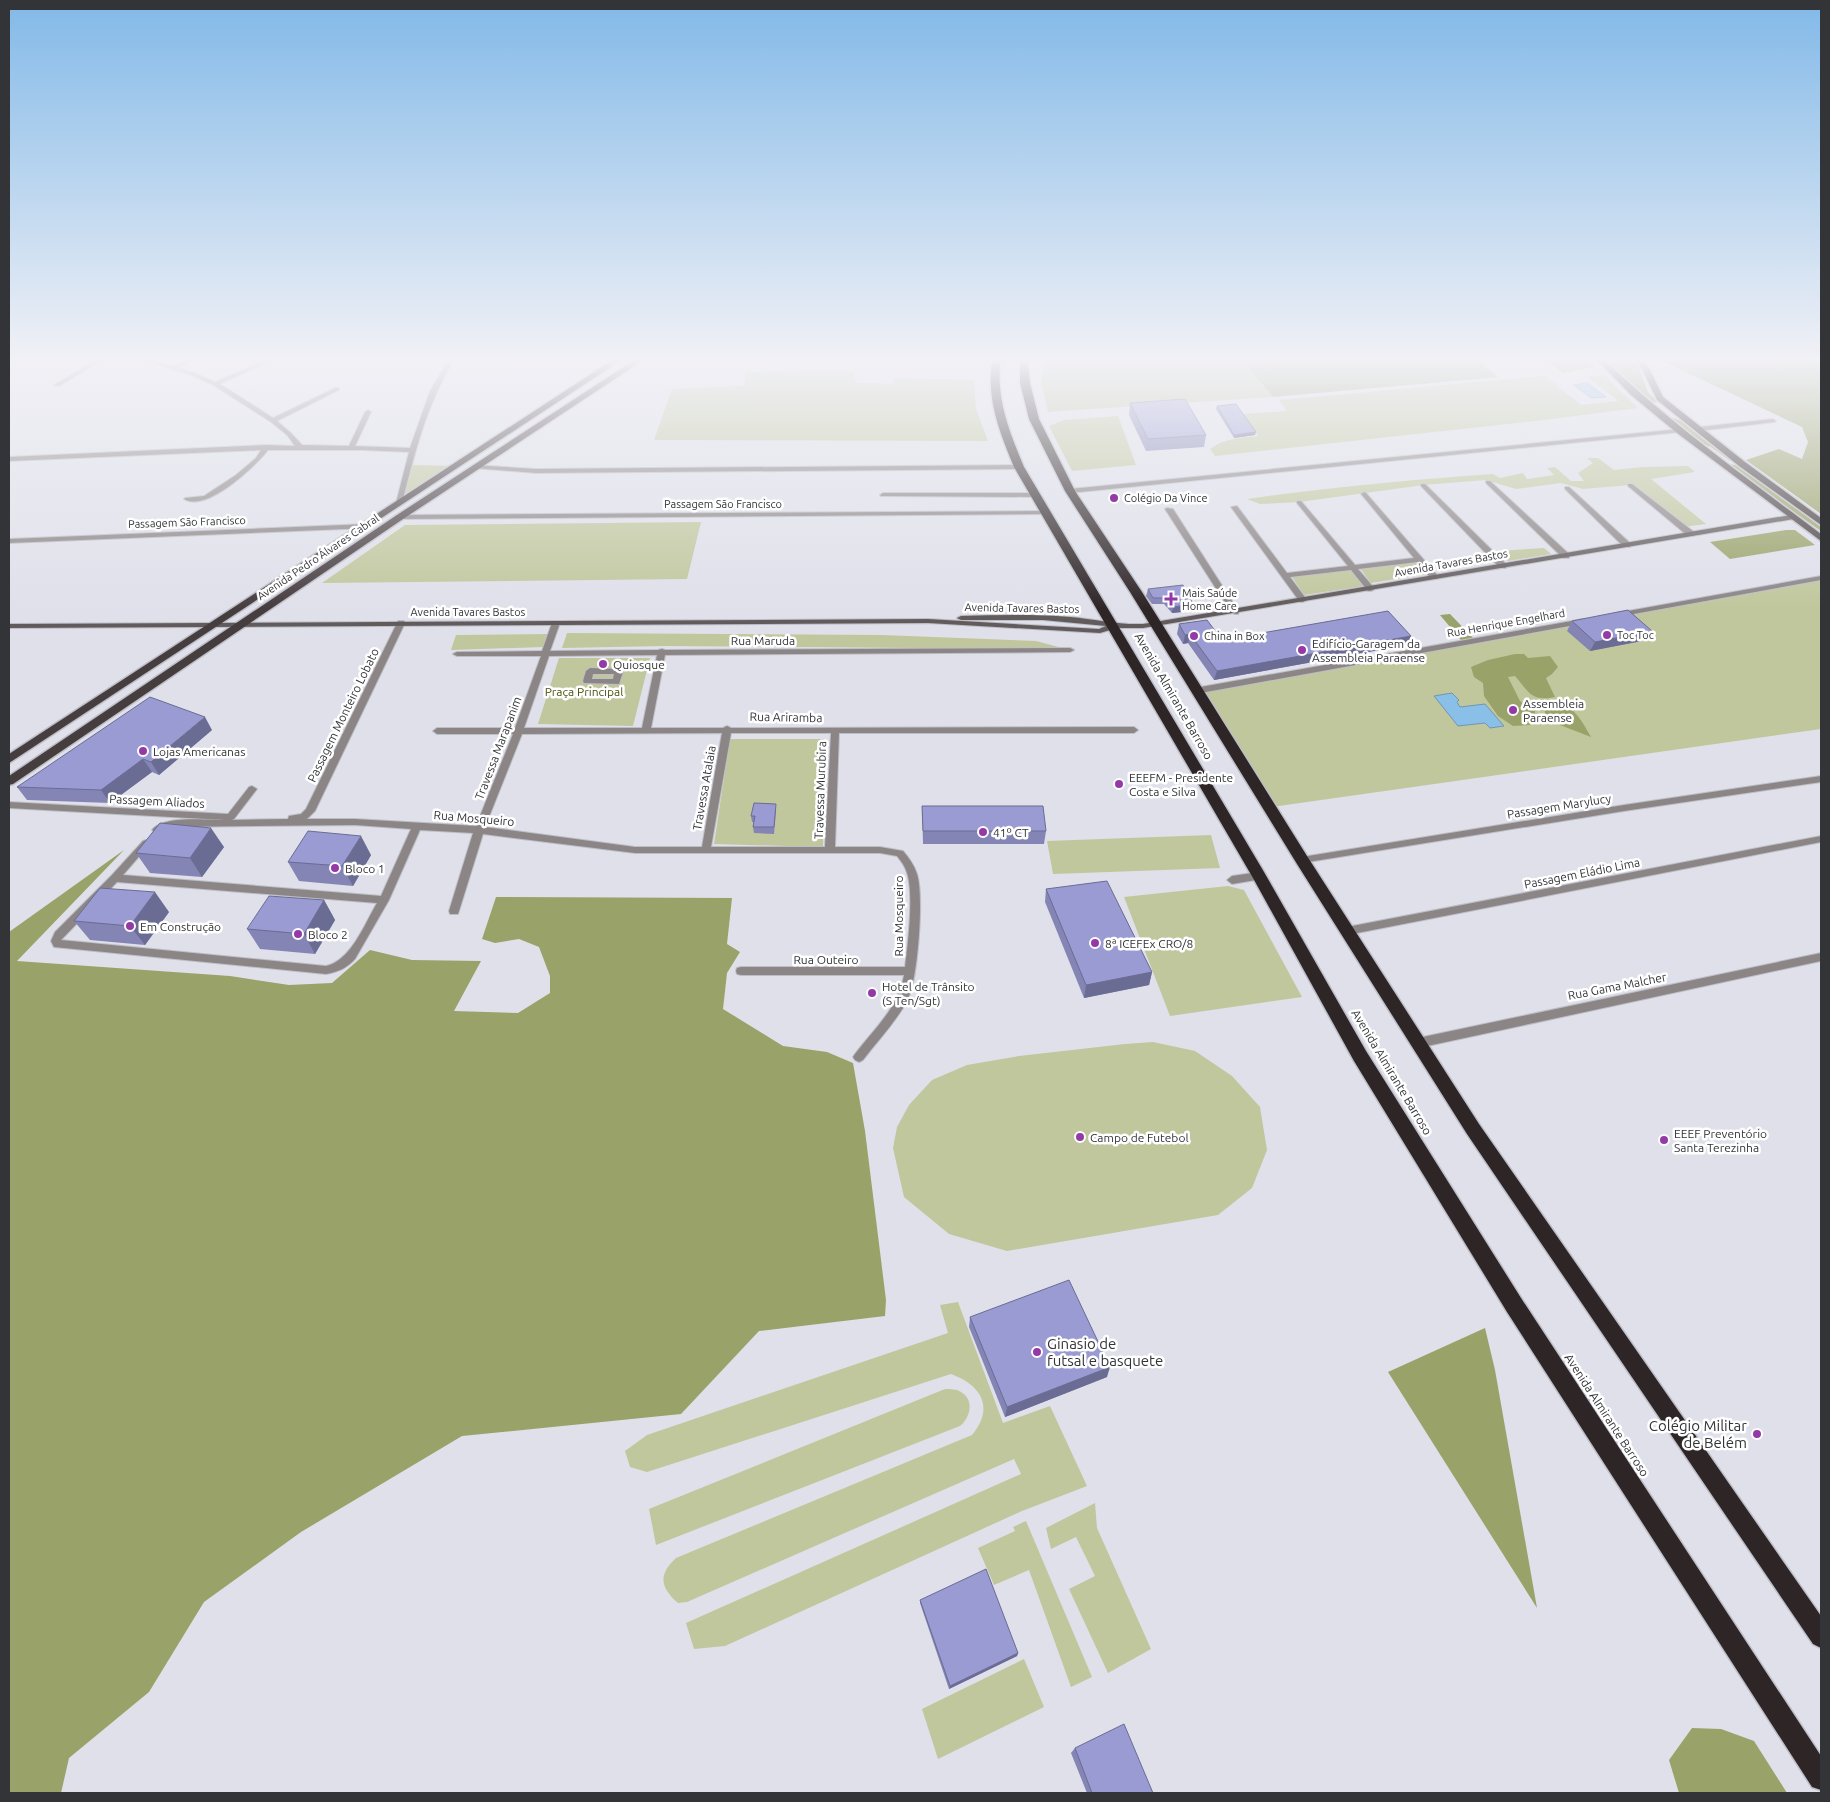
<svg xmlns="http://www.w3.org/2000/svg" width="1830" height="1802" viewBox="0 0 1830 1802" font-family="Ubuntu,sans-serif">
	<rect width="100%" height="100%" fill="#dfe0ea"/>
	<g fill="#c0c79c">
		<path d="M 1046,357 L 1239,357 L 1273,397 L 1048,412 L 1041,383 Z"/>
		<path d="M 853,371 L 856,383 L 893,384 L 894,378 L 974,380 L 976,409 L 988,441 L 654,440 L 672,389 L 745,386 L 745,372 Z"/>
		<path d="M 1604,375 L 1638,408 L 1536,421 L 1215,456 L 1210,449 C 1225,438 1241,438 1258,436 L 1243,414 L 1287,411 L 1279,400 L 1545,376 L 1581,405 L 1618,401 L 1588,377 Z"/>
		<path d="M 1118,416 L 1136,465 L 1072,471 L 1049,426 L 1064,420 Z"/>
		<path d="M 1587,458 L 1598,458 L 1614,470 L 1642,467 L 1688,466 L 1695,472 L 1651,479 L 1706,524 L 1682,527 L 1630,485 L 1583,489 L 1561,483 L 1516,489 L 1486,480 L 1424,485 L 1299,502 L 1260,504 L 1247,499 C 1329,487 1411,480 1493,474 L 1500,478 L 1523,473 L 1527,479 L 1554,475 L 1547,468 L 1555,467 L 1571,481 L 1584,481 L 1578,473 L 1593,463 Z"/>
		<path d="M 412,465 L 456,466 L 399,503 Z"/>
		<path d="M 701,522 L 687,579 L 322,583 L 405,525 Z"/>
		<path d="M 1544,548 L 1551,554 L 1508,561 L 1497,551 Z"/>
		<path d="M 1418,562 L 1427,574 L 1371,583 L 1360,568 Z"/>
		<path d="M 1350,570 L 1364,586 L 1304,595 L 1292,577 Z"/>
		<path d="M 1821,578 L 1821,729 L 1265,808 L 1194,691 Z"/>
		<path d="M 567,633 L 882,635 L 1036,641 L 1066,649 L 663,646 L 562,648 Z"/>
		<path d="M 548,634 L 543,647 L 451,650 L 456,635 Z"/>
		<path d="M 559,658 L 650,658 L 633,726 L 538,724 Z"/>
		<path d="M 730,739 L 824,739 L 823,847 L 714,844 Z"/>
		<path d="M 1211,835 L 1220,868 L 1053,874 L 1047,841 Z"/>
		<path d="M 1228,886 L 1244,890 L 1302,997 L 1170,1016 L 1124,897 Z"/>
		<path d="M 1153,1042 L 1195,1051 L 1232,1076 L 1260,1107 L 1267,1150 L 1252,1188 L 1218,1215 L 1007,1251 L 949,1234 L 904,1197 L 893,1148 L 897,1127 L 909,1105 L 932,1080 L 967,1065 L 1019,1056 L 1125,1044 Z"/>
		<path d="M 958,1302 L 1003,1423 L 1050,1406 L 1087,1486 L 1022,1511 L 725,1646 L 694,1649 L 686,1623 L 1021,1474 L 1014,1459 L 687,1602 L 678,1603 C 660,1587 658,1575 676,1558 L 972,1435 C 995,1407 981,1385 951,1374 L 647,1472 L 630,1467 L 625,1451 L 647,1435 L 948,1333 L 940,1305 Z"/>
		<path d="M 945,1389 C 950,1389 957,1389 961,1392 C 975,1400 970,1418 960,1426 L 656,1545 L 649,1509 Z"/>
		<path d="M 1095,1503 L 1097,1528 L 1151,1649 L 1108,1673 L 1069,1589 L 1095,1576 L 1076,1537 L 1051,1549 L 1046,1528 Z"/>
		<path d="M 1026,1521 L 1092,1677 L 1071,1687 L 1029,1570 L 994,1585 L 978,1548 L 1015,1531 L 1013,1527 Z"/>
		<path d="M 1024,1659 L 1044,1707 L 938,1759 L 922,1709 Z"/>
	</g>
	<g fill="#99a268">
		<path d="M 1239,357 L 1474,357 L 1498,377 L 1273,397 Z"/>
		<path d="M 1542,357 L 1584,357 L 1594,367 L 1563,373 Z"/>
		<path d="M 1603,357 L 1631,357 L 1636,361 L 1648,392 L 1658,402 L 1650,403 Z"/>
		<path d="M 1654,357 L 1821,358 L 1821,514 L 1746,460 L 1779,449 L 1802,459 L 1808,442 L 1802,427 Z"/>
		<path d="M 1654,407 L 1659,407 L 1671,417 L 1684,422 L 1735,462 L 1730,461 L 1711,447 L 1700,443 Z"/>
		<path d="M 1730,464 L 1738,466 L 1821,527 L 1821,531 L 1736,471 Z"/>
		<path d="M 1786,530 L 1795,530 L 1815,545 L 1730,559 L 1710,542 Z"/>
		<path d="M 1450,614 L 1474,639 L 1461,640 L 1440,615 Z"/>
		<path d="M 1515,654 L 1524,654 L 1528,658 L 1550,656 L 1558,667 L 1552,674 L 1546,678 L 1555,697 C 1531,702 1529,692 1515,676 L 1508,677 L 1520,701 L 1535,711 L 1535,719 L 1530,725 L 1513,726 L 1498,716 L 1484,696 L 1483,683 L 1474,677 L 1471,667 L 1488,660 Z"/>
		<path d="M 1552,702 C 1575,706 1580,718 1591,737 L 1547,720 L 1543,705 Z"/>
		<path d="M 124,850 L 17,961 L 230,976 L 289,985 L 332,983 L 370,950 L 412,960 L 481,961 L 454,1011 L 518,1013 L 550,993 L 550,976 L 539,947 L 519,939 L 495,943 L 482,939 L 496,897 L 732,898 L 727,944 L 740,952 L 727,973 L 723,1009 L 783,1046 L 827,1052 L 853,1063 L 865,1131 L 886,1300 L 885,1316 L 759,1331 L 681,1414 L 462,1436 L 301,1532 L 204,1602 L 149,1692 L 69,1758 L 61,1793 L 9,1793 L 9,932 Z"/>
		<path d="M 1485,1328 L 1495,1370 L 1537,1608 L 1388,1372 Z"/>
		<path d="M 1692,1728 L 1721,1729 L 1754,1741 L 1787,1793 L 1679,1793 L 1669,1760 Z"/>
	</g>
	<g fill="#8ac0e7" stroke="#7096b2">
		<path d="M 1587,383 L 1606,397 L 1591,398 L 1574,385 Z"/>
		<path d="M 1452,693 L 1459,700 L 1457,702 L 1460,707 L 1485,704 L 1504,726 L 1490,728 L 1485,723 L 1458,726 L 1434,696 Z"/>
	</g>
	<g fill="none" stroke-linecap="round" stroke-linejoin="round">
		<g stroke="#bdbec6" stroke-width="2">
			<g id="street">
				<path d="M 101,357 L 108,357 L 59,386 L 54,385 Z"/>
				<path d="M 132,357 L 141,357 L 173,366 L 193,357 L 200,357 L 179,368 L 195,373 L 215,382 L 272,357 L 279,357 L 220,384 L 273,418 L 335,388 L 339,388 L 339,390 L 277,421 L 291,433 L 302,445 L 349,446 L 365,412 L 368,410 L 371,412 L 355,446 L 410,448 L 430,391 L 450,357 L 456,357 C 427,402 415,452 402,503 L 399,505 L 396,503 L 409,452 L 362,450 L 268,450 C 255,467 206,513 184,499 L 185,498 L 204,496 L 236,475 L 256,458 L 261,450 L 9,461 L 9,457 L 267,445 L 295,446 L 287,435 L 271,422 L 213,385 L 191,375 Z"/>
				<path d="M 1773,419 L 1776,421 L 1775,422 L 1699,431 L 1696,429 L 1699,427 Z"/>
				<path d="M 1680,429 L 1682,430 L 1682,432 L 1070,493 L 1067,491 L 1070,489 Z"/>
				<path d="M 474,465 L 536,469 L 1019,465 L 1022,467 L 1019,469 L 536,473 L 472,468 L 471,467 Z"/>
				<path d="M 1486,481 L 1490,481 L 1569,554 L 1569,558 L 1563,558 L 1486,483 Z"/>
				<path d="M 1421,484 L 1425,484 L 1506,564 L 1506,568 L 1500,568 L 1421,486 Z"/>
				<path d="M 1628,484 L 1632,484 L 1694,532 L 1694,536 L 1688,536 L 1628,486 Z"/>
				<path d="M 1565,487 L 1569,487 L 1630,543 L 1630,547 L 1624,547 L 1565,489 Z"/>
				<path d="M 1364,492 L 1366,493 L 1437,575 L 1437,579 L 1431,579 L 1418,562 L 1358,569 L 1375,589 L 1371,591 L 1368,591 L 1351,570 L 1290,577 L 1307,600 L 1303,602 L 1300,602 L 1231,507 L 1237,506 L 1287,573 L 1348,566 L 1297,503 L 1297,501 L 1301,501 L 1355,565 L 1414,558 L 1362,495 L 1361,494 Z"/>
				<path d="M 883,493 L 1036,493 L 1039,495 L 1036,497 L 881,496 L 880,495 Z"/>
				<path d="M 1167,508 L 1173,509 L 1239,612 L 1238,614 L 1235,614 L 1231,612 L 1165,509 Z"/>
				<path d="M 1046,511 L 1050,513 L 1048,514 L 400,519 L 396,517 L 400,515 Z"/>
				<path d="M 367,524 L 370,524 L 370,528 L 9,543 L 9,539 Z"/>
				<path d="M 1821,576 L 1821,580 L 1617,617 L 1613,615 L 1617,613 Z"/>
				<path d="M 1583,619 L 1586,619 L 1586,623 L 1195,694 L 1191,691 L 1195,688 Z"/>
				<path d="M 398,621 L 404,621 L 405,623 L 315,811 L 307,819 L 355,819 L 476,826 L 513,734 L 437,734 L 433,731 L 437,728 L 515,728 L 541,656 L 457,656 L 453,654 L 457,652 L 542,651 L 552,623 L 556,621 L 560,623 L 550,651 L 658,650 L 662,649 L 665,650 L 1070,648 L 1074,650 L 1070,652 L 665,655 L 651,728 L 723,728 L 727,726 L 731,728 L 1134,727 L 1138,730 L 1134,733 L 839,733 L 835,847 L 880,847 L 903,851 C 909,858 914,865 917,874 C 924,895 918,978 908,999 C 897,1021 878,1040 863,1060 L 859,1062 L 855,1060 L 853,1057 L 855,1054 C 874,1029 899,1007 904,975 L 741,975 L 737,974 L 736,971 L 737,968 L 741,967 L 905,967 C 908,944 914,894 907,873 C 905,866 901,861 897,856 L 880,853 L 635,853 L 483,834 L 459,911 L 458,914 L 450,914 L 449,911 L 473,833 L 420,830 L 389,900 L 355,959 C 347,968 338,972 326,974 L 54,947 L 51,941 L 55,932 L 112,875 L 143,841 L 146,840 L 151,843 L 149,845 L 123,875 L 381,896 L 411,829 L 355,825 L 169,827 L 157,833 L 152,830 C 163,815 207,820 225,820 L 9,808 L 9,802 L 228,814 L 249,787 L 252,786 L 257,789 L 234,819 L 232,820 L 288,819 L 289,816 L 301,814 L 306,809 ZM 657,655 L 642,728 L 524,728 L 549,656 ZM 722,733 L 702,847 L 635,847 L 485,827 L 522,734 ZM 731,733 L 831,733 L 825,847 L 711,847 ZM 117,882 L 377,903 C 365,923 351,961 326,966 L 61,940 Z"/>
				<path d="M 590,668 L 619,669 L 623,672 L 619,684 L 584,683 L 583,681 L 586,671 ZM 593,674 L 614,674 L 613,679 L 592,679 Z"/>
				<path d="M 1821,776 L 1821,782 L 1624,811 L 1302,863 L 1297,860 L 1302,857 L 1624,805 Z"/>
				<path d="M 1821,836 L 1821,842 L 1347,935 L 1343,934 L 1342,931 L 1343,928 L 1347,927 Z"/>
				<path d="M 1259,872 L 1262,873 L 1264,876 L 1262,879 L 1232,884 L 1227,880 L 1232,876 Z"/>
				<path d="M 1821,953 L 1821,961 L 1418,1048 L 1414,1046 L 1412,1043 L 1414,1040 L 1418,1038 Z"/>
			</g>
		</g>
		<g stroke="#bdbec6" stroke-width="2">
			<path id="secondary" d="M 1791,515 L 1795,517 L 1794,519 L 1143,628 L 1117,628 L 1100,633 L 928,623 L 9,628 L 9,624 L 928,619 L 1099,629 L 1106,626 L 1043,620 L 961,620 L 957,618 L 961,616 C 997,615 1034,614 1070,617 C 1094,619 1118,625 1143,624 Z"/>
		</g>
		<g stroke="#bdbec6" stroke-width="3">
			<g id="primary">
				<path d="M 617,357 L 626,357 L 9,763 L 9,754 Z"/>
				<path d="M 639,357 L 648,357 L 403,519 L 13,784 L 9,785 L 9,776 L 397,515 Z"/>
				<path d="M 1594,357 L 1602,357 C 1669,423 1746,477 1821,534 L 1821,541 L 1677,433 L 1631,395 Z"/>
				<path d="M 1632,357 L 1640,357 L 1649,368 L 1663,397 L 1745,462 L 1821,518 L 1821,525 L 1739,466 L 1657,400 L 1642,369 Z"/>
			</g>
		</g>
		<g stroke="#bdbec6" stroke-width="3">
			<g id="highway">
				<path d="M 993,357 L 1001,357 C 995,397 1009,431 1024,467 L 1264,872 L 1366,1051 L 1521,1298 L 1821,1756 L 1821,1790 L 1812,1787 L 1507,1312 L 1354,1061 L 1253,878 L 1014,467 C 999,431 985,396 993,357 Z"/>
				<path d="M 1023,357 L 1031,357 L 1028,364 L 1030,383 L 1039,419 L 1075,491 L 1142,592 L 1307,856 L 1479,1124 L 1821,1616 L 1821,1648 L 1813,1644 L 1467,1134 L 1297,864 L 1130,592 L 1065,491 L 1029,419 L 1020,383 L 1020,364 Z"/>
			</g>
		</g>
		<use href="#street" fill="#8b8586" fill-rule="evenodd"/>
		<use href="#secondary" fill="#625b5c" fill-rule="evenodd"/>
		<use href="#primary" fill="#463d3f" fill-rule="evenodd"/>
		<use href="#highway" fill="#2e2527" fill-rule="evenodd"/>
	</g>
	<g fill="#8485b5">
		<path d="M 1130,403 L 1206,435 L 1204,447 L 1146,451 L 1129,415 Z"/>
		<path d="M 1217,406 L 1255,435 L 1234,438 L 1216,409 Z"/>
		<path d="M 1148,589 L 1193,604 L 1191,611 L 1172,613 L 1164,604 L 1152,604 L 1146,596 Z"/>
		<path d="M 1572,621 L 1652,631 L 1647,640 L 1590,651 L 1567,631 Z"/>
		<path d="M 1179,624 L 1222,640 L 1411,636 L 1407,645 L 1214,680 L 1188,643 L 1183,644 L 1177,634 Z"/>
		<path d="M 212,730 L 159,775 L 152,772 L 110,803 L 27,800 L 17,787 Z"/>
		<path d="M 922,806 L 1046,831 L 1044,844 L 923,844 Z"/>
		<path d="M 776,810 L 774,834 L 754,833 L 753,827 L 754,822 L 752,822 L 751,816 Z"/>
		<path d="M 224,847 L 202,877 L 150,873 L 136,853 Z"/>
		<path d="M 371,855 L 353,886 L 299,881 L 288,862 Z"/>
		<path d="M 1046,889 L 1152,972 L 1149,985 L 1084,998 L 1045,902 Z"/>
		<path d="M 324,900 L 335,920 L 315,954 L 260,949 L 247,929 Z"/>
		<path d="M 169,912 L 145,945 L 90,940 L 74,921 Z"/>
		<path d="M 970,1317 L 1107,1377 L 1005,1417 L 969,1327 Z"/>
		<path d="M 920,1600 L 1018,1653 L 1017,1656 L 949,1689 L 920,1603 Z"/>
		<path d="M 1075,1748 L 1153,1793 L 1087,1793 L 1071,1753 Z"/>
	</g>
	<g fill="#6b6c93">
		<path d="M 1256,432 L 1255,435 L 1234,438 L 1234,435 Z"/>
		<path d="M 1193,604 L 1191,611 L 1172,613 L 1173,607 Z"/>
		<path d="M 1652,631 L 1647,640 L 1590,651 L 1595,642 Z"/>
		<path d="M 1190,634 L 1188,643 L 1183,644 L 1185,635 Z"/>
		<path d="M 1411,636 L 1407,645 L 1214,680 L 1217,671 Z"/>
		<path d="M 205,717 L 212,730 L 159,775 L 151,762 Z"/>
		<path d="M 143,759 L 152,772 L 110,803 L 101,790 Z"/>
		<path d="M 211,828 L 224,847 L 202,877 L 190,858 Z"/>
		<path d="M 361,836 L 371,855 L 353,886 L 342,866 Z"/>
		<path d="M 155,892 L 169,912 L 145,945 L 130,926 Z"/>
		<path d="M 324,900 L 335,920 L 315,954 L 304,934 Z"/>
		<path d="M 1152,972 L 1149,985 L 1084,998 L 1086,985 Z"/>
		<path d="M 1110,1367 L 1107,1377 L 1005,1417 L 1007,1407 Z"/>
		<path d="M 1018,1653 L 1017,1656 L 949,1689 L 950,1686 Z"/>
	</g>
	<g fill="#999bd2" stroke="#6b6c93">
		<path d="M 1185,399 L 1206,435 L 1148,439 L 1130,403 Z"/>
		<path d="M 1236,404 L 1256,432 L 1234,435 L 1217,406 Z"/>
		<path d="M 1183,585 L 1193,604 L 1173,607 L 1165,598 L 1153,598 L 1148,589 Z"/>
		<path d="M 1628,610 L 1652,631 L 1595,642 L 1572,621 Z"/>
		<path d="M 1388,611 L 1411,636 L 1217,671 L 1190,634 L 1185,635 L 1179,624 L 1207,620 L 1222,640 Z"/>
		<path d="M 150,697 L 205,717 L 151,762 L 143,759 L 101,790 L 17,787 Z"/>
		<path d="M 754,803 L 776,804 L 774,827 L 753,827 L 755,816 L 751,816 Z"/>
		<path d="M 922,806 L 1043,806 L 1046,831 L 923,831 Z"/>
		<path d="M 160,823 L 211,828 L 190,858 L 136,853 Z"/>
		<path d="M 308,831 L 361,836 L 342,866 L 288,862 Z"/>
		<path d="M 1107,881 L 1152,972 L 1086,985 L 1046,889 Z"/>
		<path d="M 100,888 L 155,892 L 130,926 L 74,921 Z"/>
		<path d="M 269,896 L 324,900 L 304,934 L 247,929 Z"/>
		<path d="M 1069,1280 L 1110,1367 L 1007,1407 L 970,1317 Z"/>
		<path d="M 986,1569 L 1018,1653 L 950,1686 L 920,1600 Z"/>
		<path d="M 1124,1724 L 1153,1793 L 1092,1793 L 1075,1748 Z"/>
	</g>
	<linearGradient id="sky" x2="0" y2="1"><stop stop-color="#82b9e8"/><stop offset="0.59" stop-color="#f1f1f6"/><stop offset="1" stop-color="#f1f1f6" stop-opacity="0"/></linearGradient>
	<rect width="1830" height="609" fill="url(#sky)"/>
	<g fill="#933aa6" stroke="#fff" stroke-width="2">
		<circle cx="1114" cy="498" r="5"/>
		<path d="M1168.5 591.5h5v5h5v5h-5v5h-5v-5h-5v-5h5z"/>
		<circle cx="1607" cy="635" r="5"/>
		<circle cx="1194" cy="636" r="5"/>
		<circle cx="1302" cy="650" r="5"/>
		<circle cx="603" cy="664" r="5"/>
		<circle cx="1513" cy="710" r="5"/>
		<circle cx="143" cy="751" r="5"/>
		<circle cx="1119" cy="784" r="5"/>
		<circle cx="983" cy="832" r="5"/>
		<circle cx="335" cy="868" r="5"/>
		<circle cx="130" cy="926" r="5"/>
		<circle cx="298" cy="934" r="5"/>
		<circle cx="1095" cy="943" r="5"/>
		<circle cx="872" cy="993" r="5"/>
		<circle cx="1080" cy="1137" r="5"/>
		<circle cx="1664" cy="1140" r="5"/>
		<circle cx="1037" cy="1352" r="5"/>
		<circle cx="1757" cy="1434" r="5"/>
	</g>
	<g text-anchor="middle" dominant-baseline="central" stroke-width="5" stroke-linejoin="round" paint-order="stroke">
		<g font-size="11" fill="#333438" stroke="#fff" text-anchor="start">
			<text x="1124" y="498">Colégio Da Vince</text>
			<text x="1182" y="593">Mais Saúde<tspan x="1182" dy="13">Home Care</tspan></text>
			<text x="1617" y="635">Toc Toc</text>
			<text x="1204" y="636">China in Box</text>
		</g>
		<g font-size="11" fill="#333438" stroke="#fff">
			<text x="723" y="504">Passagem São Francisco</text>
			<text transform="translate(187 522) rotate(-2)">Passagem São Francisco</text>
			<text transform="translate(318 557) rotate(-34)">Avenida Pedro Álvares Cabral</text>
			<text transform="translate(1451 563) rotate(-10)">Avenida Tavares Bastos</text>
			<text transform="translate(1022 608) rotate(1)">Avenida Tavares Bastos</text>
			<text x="468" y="612">Avenida Tavares Bastos</text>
			<text transform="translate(1506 623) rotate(-10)">Rua Henrique Engelhard</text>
		</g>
		<g font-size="12" fill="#333438" stroke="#fff">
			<text x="763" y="640">Rua Maruda</text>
			<text transform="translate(1174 696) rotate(60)">Avenida Almirante Barroso</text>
			<text transform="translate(343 715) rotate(-64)">Passagem Monteiro Lobato</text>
			<text transform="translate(786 717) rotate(1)">Rua Ariramba</text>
			<text transform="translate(498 748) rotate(-69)">Travessa Marapanim</text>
			<text transform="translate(704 788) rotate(-80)">Travessa Atalaia</text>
			<text transform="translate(820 790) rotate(-88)">Travessa Murubira</text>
			<text transform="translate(157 801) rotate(3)">Passagem Aliados</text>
			<text transform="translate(1559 806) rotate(-9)">Passagem Marylucy</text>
			<text transform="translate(474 818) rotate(5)">Rua Mosqueiro</text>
			<text transform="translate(1582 873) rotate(-11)">Passagem Eládio Lima</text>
			<text transform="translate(898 916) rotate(-90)">Rua Mosqueiro</text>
			<text x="826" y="959">Rua Outeiro</text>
			<text transform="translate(1617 986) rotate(-11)">Rua Gama Malcher</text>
			<text transform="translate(1392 1072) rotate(59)">Avenida Almirante Barroso</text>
			<text transform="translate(1607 1415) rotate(57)">Avenida Almirante Barroso</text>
		</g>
		<g font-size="12" fill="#333438" stroke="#fff" text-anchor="start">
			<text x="1312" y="643">Edifício-Garagem da<tspan x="1312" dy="14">Assembleia Paraense</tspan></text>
			<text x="613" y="664">Quiosque</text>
			<text x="1523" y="703">Assembleia<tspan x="1523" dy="14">Paraense</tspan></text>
			<text x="153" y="751">Lojas Americanas</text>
			<text x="1129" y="777">EEEFM - Presidente<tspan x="1129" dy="14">Costa e Silva</tspan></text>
			<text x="993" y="832">41º CT</text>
			<text x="345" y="868">Bloco 1</text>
			<text x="140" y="926">Em Construção</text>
			<text x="308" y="934">Bloco 2</text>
			<text x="1105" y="943">8ª ICEFEx CRO/8</text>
			<text x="882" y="986">Hotel de Trânsito<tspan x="882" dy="14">(S Ten/Sgt)</tspan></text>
			<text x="1674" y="1133">EEEF Preventório<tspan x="1674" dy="14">Santa Terezinha</tspan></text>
			<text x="1090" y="1137">Campo de Futebol</text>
		</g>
		<g font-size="12" fill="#4b510d" stroke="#fff">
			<text x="584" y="691">Praça Principal</text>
		</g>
		<g font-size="15" fill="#333438" stroke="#fff" text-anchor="start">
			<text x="1047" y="1343">Ginasio de<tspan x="1047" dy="17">futsal e basquete</tspan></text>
			<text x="1747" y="1425" text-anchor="end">Colégio Militar<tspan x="1747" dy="17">de Belém</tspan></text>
		</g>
	</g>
	<rect width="1830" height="1802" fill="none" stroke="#333438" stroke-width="20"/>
</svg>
